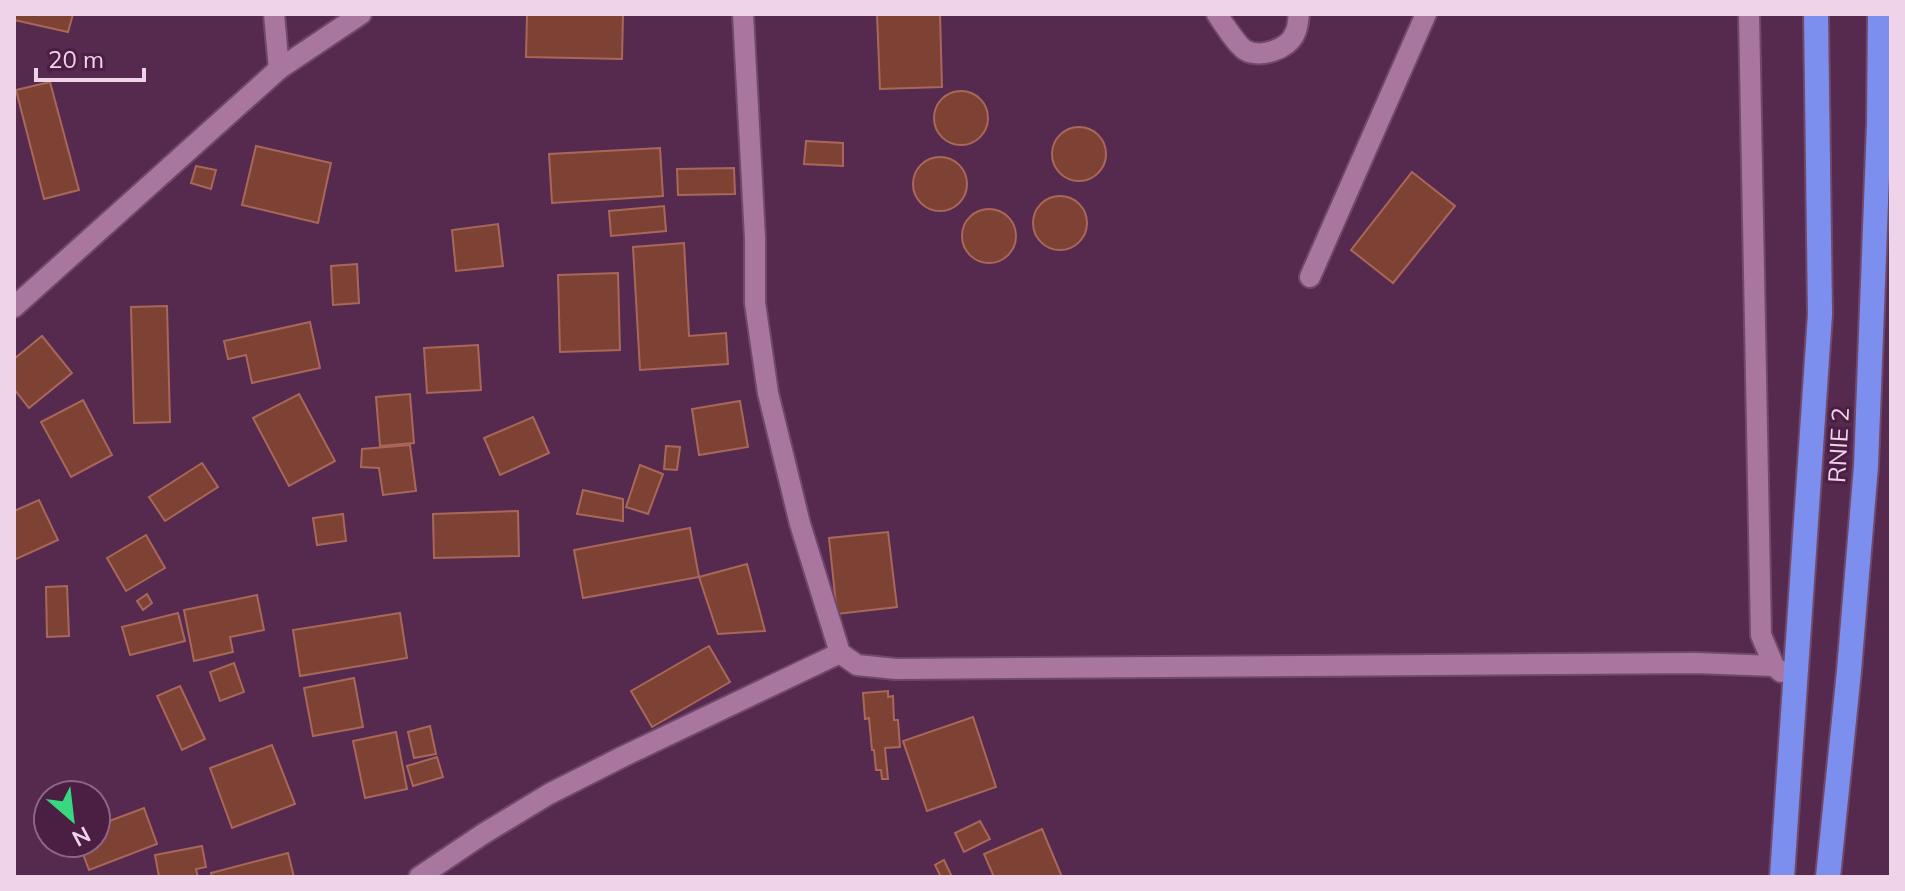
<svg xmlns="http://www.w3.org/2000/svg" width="1905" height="891" viewBox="0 0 1905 891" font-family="Mulish,sans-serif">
	<rect width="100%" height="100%" fill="#56294f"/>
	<g fill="#7e4234" stroke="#a86859" stroke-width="2">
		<path d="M 14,14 L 73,14 L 68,32 L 14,20 Z"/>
		<path d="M 527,14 L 623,14 L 622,59 L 526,57 Z"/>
		<path d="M 877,14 L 940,14 L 942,87 L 880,89 Z"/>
		<path d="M 50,82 L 79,190 L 44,199 L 16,90 Z"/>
		<circle cx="961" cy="118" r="27"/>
		<circle cx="1079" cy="154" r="27"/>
		<path d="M 806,141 L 843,143 L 843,166 L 804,164 Z"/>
		<path d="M 256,146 L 331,163 L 318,223 L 242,205 Z"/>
		<path d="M 660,148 L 663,196 L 552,203 L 549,154 Z"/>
		<circle cx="940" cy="184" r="27"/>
		<path d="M 196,166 L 216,170 L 211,189 L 191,183 Z"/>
		<path d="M 734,168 L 735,194 L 678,195 L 677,169 Z"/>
		<path d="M 1412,172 L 1455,206 L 1393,283 L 1351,250 Z"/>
		<circle cx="1060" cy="223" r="27"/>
		<path d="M 664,206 L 666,231 L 611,236 L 609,211 Z"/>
		<circle cx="989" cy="236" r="27"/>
		<path d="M 498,224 L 503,266 L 456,271 L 452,230 Z"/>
		<path d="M 684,243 L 689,336 L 726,333 L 728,364 L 640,370 L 633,247 Z"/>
		<path d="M 357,264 L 359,303 L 333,305 L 331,266 Z"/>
		<path d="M 618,273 L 620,350 L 560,352 L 558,275 Z"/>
		<path d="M 167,306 L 170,422 L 134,423 L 131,307 Z"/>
		<path d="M 310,322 L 320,368 L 252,383 L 246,355 L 228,359 L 224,341 Z"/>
		<path d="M 42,336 L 72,373 L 29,408 L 14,389 L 14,359 Z"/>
		<path d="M 478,345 L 481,390 L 427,393 L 424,348 Z"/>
		<path d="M 299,394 L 335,461 L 289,486 L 253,418 Z"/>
		<path d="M 410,394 L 414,443 L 380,446 L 376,397 Z"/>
		<path d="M 83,400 L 112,455 L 71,477 L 41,422 Z"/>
		<path d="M 740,401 L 748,447 L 699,455 L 692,409 Z"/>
		<path d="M 533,417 L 549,453 L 500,475 L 484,438 Z"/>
		<path d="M 410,445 L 416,491 L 383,495 L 379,468 L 361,467 L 362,449 Z"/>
		<path d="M 666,446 L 680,447 L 677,470 L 664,469 Z"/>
		<path d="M 202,463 L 218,487 L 165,521 L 149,497 Z"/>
		<path d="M 640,465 L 663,474 L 648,514 L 626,507 Z"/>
		<path d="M 583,490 L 623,499 L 623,521 L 577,514 Z"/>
		<path d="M 39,500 L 58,540 L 14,560 L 14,511 Z"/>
		<path d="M 518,511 L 519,556 L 434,558 L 433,514 Z"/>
		<path d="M 343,514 L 346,541 L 317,545 L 313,518 Z"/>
		<path d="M 690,528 L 699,577 L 583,598 L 574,550 Z"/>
		<path d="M 888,532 L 897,607 L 837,614 L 829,538 Z"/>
		<path d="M 146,535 L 165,568 L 126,591 L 107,558 Z"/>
		<path d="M 747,564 L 765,631 L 718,634 L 699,577 Z"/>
		<path d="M 67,586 L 69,636 L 47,637 L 46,587 Z"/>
		<path d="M 147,594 L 152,603 L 143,610 L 137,601 Z"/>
		<path d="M 257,595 L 264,630 L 230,637 L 233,652 L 194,661 L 184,610 Z"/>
		<path d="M 178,613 L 185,641 L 130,655 L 122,627 Z"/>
		<path d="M 400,613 L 407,658 L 300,676 L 293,630 Z"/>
		<path d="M 709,646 L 730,682 L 652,727 L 631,691 Z"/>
		<path d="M 234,663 L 244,692 L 220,701 L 210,672 Z"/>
		<path d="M 354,678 L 363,727 L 313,736 L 304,688 Z"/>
		<path d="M 180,686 L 205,739 L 182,750 L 157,696 Z"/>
		<path d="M 888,691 L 888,697 L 893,696 L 894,720 L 898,720 L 900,747 L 885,748 L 888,779 L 882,779 L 881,770 L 876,770 L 874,750 L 872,750 L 869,718 L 865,719 L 863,693 Z"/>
		<path d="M 973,717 L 996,787 L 927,811 L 903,741 Z"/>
		<path d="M 430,726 L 436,754 L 414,758 L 408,732 Z"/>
		<path d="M 396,732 L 407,789 L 365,798 L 353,741 Z"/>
		<path d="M 272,745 L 295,804 L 232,828 L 210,768 Z"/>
		<path d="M 437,757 L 443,777 L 413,786 L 407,766 Z"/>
		<path d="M 144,808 L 157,844 L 89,870 L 79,843 L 96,843 L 96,826 Z"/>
		<path d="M 980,821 L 990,839 L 964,852 L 955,833 Z"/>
		<path d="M 1042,829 L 1062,877 L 994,877 L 984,854 Z"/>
		<path d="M 202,846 L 206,867 L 196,869 L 198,877 L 159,877 L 155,855 Z"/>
		<path d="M 288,853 L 294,877 L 212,877 L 211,873 Z"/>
		<path d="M 944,860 L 952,877 L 941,877 L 935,865 Z"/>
	</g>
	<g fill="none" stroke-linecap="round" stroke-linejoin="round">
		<g stroke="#70496a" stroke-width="24">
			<g id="minor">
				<path d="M 274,14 L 279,69"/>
				<path d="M 743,14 L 755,238 L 755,303 L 768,393 L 800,524 L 840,653 L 857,665 L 896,669 L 1696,663 L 1774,666"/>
				<path d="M 1217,14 C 1222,22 1238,46 1245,50 C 1260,59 1289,49 1295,33 C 1298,28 1298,20 1299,14"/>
				<path d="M 1749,14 L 1761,635 L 1774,666 L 1781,672"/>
				<path d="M 1310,277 L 1426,14"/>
				<path d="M 14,307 L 279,69 L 361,14"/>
				<path d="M 419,877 L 483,834 L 549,794 L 624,756 L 840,653"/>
			</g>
		</g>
		<g stroke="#70496a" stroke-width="28">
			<g id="highway">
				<path d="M 1782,877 L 1820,314 L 1816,14"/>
				<path d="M 1828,877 L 1849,671 L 1866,466 L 1879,123 L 1880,14"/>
			</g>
		</g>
		<use href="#minor" stroke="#a9769f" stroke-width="20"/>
		<use href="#highway" stroke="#7d8fee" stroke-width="24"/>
	</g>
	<g text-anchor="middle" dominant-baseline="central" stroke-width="6" stroke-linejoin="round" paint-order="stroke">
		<g font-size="24" fill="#efd3e9" stroke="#4b1e44">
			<text transform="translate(1838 445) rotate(-87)">RNIE 2</text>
		</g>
	</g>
	<rect width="1905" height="891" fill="none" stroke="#efd3e9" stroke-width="32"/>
	<g transform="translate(72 819) rotate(152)"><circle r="38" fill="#4b1e44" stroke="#8d6686" stroke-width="2"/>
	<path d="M0-6L14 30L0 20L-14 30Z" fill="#38d880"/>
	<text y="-12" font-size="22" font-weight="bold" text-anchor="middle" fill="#efd3e9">N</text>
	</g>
	<path d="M36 68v12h108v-12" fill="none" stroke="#efd3e9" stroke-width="4"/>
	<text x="48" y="68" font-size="24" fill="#efd3e9" stroke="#4b1e44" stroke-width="6" paint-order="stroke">20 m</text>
</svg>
